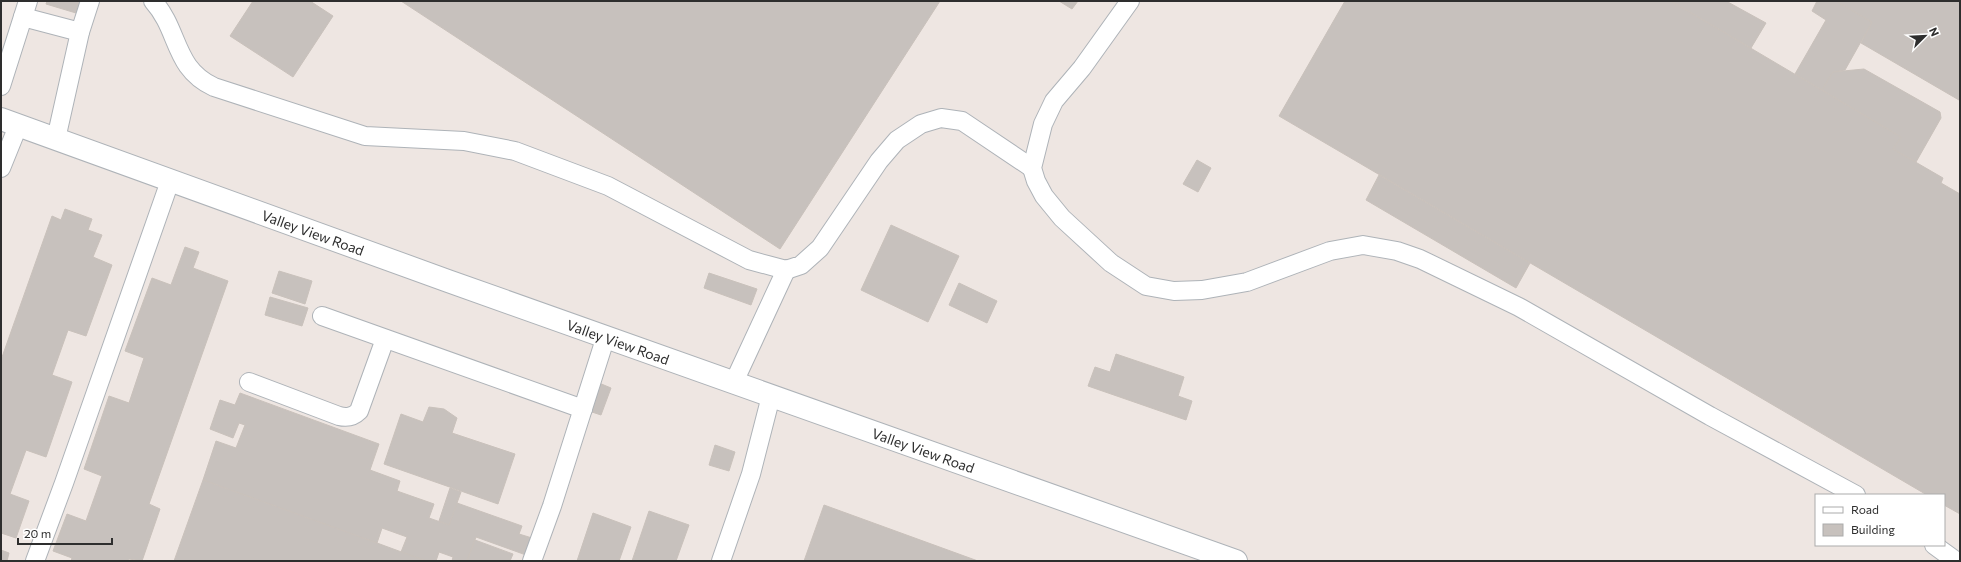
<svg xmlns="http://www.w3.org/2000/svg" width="1961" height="562" viewBox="0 0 1961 562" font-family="Commissioner,sans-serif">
	<rect width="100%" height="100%" fill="#eee6e2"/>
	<g fill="#c7c1bd" stroke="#c9c1bb">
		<path d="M 47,1 L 80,1 L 76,13 L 46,4 Z"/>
		<path d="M 253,1 L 310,1 L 333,16 L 293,77 L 230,36 Z"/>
		<path d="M 401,1 L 940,1 L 780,249 Z"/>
		<path d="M 1059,1 L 1078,1 L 1072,9 Z"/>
		<path d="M 1345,1 L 1671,1 L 1901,137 L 1893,149 L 1943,178 L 1941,183 L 1960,194 L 1960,514 L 1944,505 L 1944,495 L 1927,495 L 1279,116 Z"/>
		<path d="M 1671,1 L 1726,1 L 1766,23 L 1751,48 Z"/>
		<path d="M 1817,1 L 1836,1 L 1872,22 L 1845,70 L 1833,72 L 1822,90 L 1795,74 L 1826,20 L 1812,11 Z"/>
		<path d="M 1836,1 L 1960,1 L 1959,100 L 1861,43 L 1872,22 Z"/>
		<path d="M 1864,69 L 1940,112 L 1941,118 L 1916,162 L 1893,149 L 1901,137 L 1822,90 L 1833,72 Z"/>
		<path d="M 1197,160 L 1211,168 L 1198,192 L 1183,184 Z"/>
		<path d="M 1379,175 L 1530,263 L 1516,288 L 1366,200 Z"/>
		<path d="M 65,209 L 92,219 L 88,230 L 102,235 L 93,257 L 112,265 L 86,336 L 68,330 L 52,375 L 72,382 L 46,457 L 26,450 L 10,494 L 29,501 L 16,538 L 1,533 L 1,360 L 52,216 L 61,220 Z"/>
		<path d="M 891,225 L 959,256 L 928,322 L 861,290 Z"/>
		<path d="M 185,247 L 199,252 L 193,268 L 228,281 L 149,504 L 160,509 L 142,561 L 129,559 L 128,561 L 71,561 L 72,558 L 53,551 L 67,514 L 86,521 L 102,476 L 84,469 L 109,396 L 129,403 L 144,358 L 125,351 L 152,278 L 171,285 Z"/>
		<path d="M 279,271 L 312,281 L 305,304 L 272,293 Z"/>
		<path d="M 709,273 L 757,289 L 751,305 L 704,288 Z"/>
		<path d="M 959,283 L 997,301 L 987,323 L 949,305 Z"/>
		<path d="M 270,297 L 308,308 L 302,326 L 265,315 Z"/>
		<path d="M 1116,354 L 1184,377 L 1178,396 L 1192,401 L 1186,420 L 1088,386 L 1095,367 L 1110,372 Z"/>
		<path d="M 599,383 L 611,388 L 601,415 L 589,411 Z"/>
		<path d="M 240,393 L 379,444 L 370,470 L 400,481 L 397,491 L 434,504 L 429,518 L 449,525 L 457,503 L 522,526 L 519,534 L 532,538 L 526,555 L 476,537 L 467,561 L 452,561 L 453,557 L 439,552 L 436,561 L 426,561 L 401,552 L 407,537 L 382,528 L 377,543 L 203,480 L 216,441 L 236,448 L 245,425 L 239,423 L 233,438 L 210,429 L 220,400 L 235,405 Z"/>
		<path d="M 429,407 L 444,409 L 457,418 L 452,433 L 515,454 L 498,504 L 384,464 L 401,414 L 423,422 Z"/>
		<path d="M 715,445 L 735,452 L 729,471 L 709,465 Z"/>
		<path d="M 203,480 L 377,543 L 426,561 L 174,561 Z"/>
		<path d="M 450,488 L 461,492 L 449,525 L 439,521 Z"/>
		<path d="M 824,505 L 978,561 L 804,561 Z"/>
		<path d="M 649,511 L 689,525 L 676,561 L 632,561 Z"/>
		<path d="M 593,513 L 631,527 L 619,561 L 577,561 Z"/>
		<path d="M 475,540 L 513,554 L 510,561 L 467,561 Z"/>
		<path d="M 1,550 L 9,553 L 7,561 L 1,561 Z"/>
	</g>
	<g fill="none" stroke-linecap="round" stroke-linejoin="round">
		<g stroke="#aeb3b8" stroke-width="20">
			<g id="service">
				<path d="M 153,1 C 180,31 173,68 214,87 L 365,136 L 464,141 L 515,151 L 608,186 L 749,260 L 786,270 L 801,265 L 820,248 L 879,161 L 897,140 L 921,124 L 941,118 L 962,121 L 1032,168"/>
				<path d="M 1130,1 L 1082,68 L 1054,101 L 1043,124 L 1032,168 L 1036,181 L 1044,196 L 1062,218 L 1111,263 L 1146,286 L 1174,291 L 1202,290 L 1247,282 L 1330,251 L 1363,245 L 1397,251 L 1420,259 L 1519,307 L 1710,416 L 1856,495"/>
				<path d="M 23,17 L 80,32"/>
				<path d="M 1,86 L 28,1"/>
				<path d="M 56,139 L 80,32 L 90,1"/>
				<path d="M 1,168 L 18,126"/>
				<path d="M 322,316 L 583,409"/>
				<path d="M 249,382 L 339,416 C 347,418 353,417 359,411 L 385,339"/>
				<path d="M 734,382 L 786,270"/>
				<path d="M 1934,545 L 1956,561"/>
				<path d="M 35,561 L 64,483 L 170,181"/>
				<path d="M 532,561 L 552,506 L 606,336"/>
				<path d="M 721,561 L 751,474 L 771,396"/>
			</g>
		</g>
		<g stroke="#aeb3b8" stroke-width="24">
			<g id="minor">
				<path id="s1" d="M 1,119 L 448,281 L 1236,561"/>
			</g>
		</g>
		<use href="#service" stroke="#fff" stroke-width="18"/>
		<use href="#minor" stroke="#fff" stroke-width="22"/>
	</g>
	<g text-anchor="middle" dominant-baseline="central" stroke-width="3" stroke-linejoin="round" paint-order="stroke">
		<g font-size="14" fill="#2e2e2e" stroke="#fff">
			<text stroke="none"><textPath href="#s1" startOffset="332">Valley View Road</textPath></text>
			<text stroke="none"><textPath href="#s1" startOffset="656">Valley View Road</textPath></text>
			<text stroke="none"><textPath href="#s1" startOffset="980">Valley View Road</textPath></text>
		</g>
	</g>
	<rect width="1961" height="562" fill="none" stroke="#2e2e2e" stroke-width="4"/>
	<rect x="1815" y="494" width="130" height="52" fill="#ffffff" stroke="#ababab"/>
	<rect x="1823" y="507" width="20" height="6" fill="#ffffff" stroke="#ababab"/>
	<text x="1851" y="514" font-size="12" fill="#2e2e2e">Road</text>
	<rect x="1823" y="524" width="20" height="12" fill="#c7c1bd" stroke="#ababab"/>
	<text x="1851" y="534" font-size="12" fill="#2e2e2e">Building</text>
	<g transform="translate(1925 36) rotate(66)" stroke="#ffffff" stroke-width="3" paint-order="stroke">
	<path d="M0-3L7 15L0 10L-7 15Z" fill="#2e2e2e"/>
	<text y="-6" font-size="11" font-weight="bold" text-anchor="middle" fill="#2e2e2e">N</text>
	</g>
	<path d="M18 538v6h94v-6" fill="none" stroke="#2e2e2e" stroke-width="2"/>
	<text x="24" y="538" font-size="12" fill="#2e2e2e" stroke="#ffffff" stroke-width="3" paint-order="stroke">20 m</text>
</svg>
